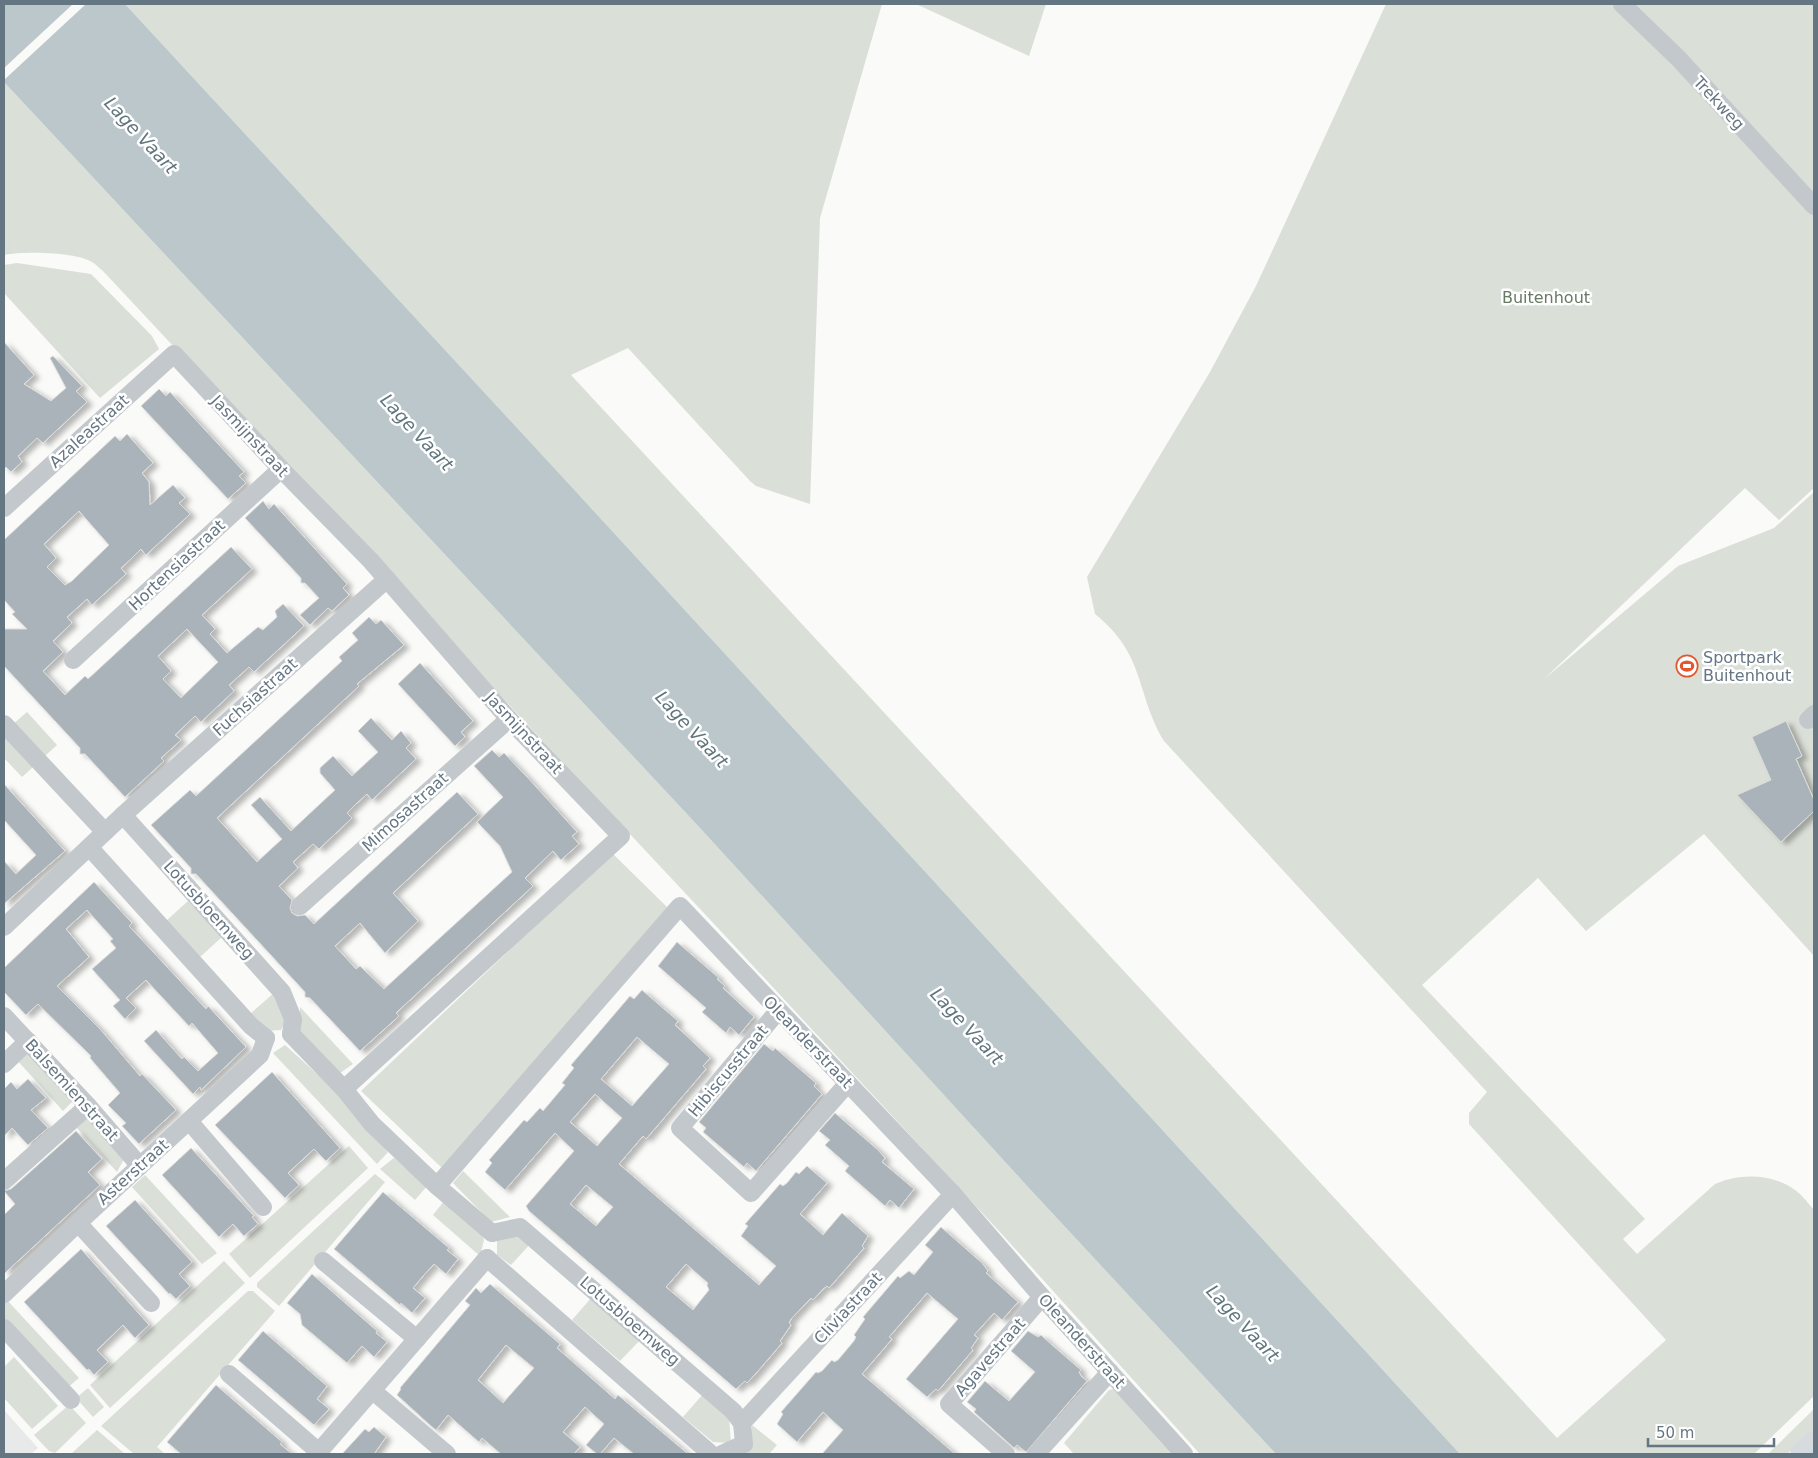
<svg xmlns="http://www.w3.org/2000/svg" width="1818" height="1458" viewBox="0 0 1818 1458" font-family="'DejaVu Sans',sans-serif">
	<defs>
		<filter id="shadow"><feDropShadow dx="5.5" dy="3" stdDeviation="2.5" flood-color="#0004"/></filter>
	</defs>
	<rect width="100%" height="100%" fill="#fafaf8"/>
	<path fill="#e8e9e9" d="M 4,1410 L 38,1448 L 31,1454 L 4,1454 Z"/>
	<g fill="#dadfd7">
		<path d="M 125,4 L 882,4 L 820,218 L 810,504 L 756,486 L 750,481 L 628,348 L 571,375 L 1557,1438 L 1666,1340 L 1469,1124 L 1469,1113 L 1487,1092 L 1164,741 C 1135,692 1146,655 1095,614 L 1087,577 L 1210,372 L 1256,286 L 1386,4 L 1814,4 L 1814,488 L 1779,520 L 1745,488 L 1543,680 L 1678,566 L 1774,528 L 1814,492 L 1814,956 L 1704,834 L 1586,931 L 1538,878 L 1422,985 L 1645,1219 L 1623,1239 L 1637,1254 L 1715,1184 C 1740,1173 1771,1173 1795,1190 C 1802,1195 1808,1203 1814,1210 L 1814,1396 L 1754,1454 L 1460,1454 L 568,483 Z"/>
		<path d="M 916,4 L 1046,4 L 1029,56 Z"/>
		<path d="M 4,82 L 700,828 L 1028,1187 L 1276,1454 L 1200,1454 L 999,1231 L 716,926 L 103,271 C 99,268 95,263 90,261 C 73,252 23,251 4,255 Z"/>
		<path d="M 17,263 L 91,274 L 152,336 L 159,349 L 100,398 L 4,293 L 4,265 Z"/>
		<path d="M 27,712 L 57,745 L 22,777 L 4,758 L 4,732 Z"/>
		<path d="M 612,853 L 668,908 L 443,1169 L 361,1091 Z"/>
		<path d="M 188,901 L 223,936 L 200,957 L 166,921 Z"/>
		<path d="M 275,992 L 286,1020 L 281,1030 L 266,1031 L 250,1014 Z"/>
		<path d="M 300,1007 L 353,1064 L 340,1073 L 300,1032 Z"/>
		<path d="M 285,1045 L 336,1091 L 388,1152 L 377,1164 L 273,1053 Z"/>
		<path d="M 28,1050 L 73,1101 L 63,1111 L 17,1060 Z"/>
		<path d="M 88,1117 L 124,1159 L 117,1172 L 76,1127 Z"/>
		<path d="M 349,1146 L 368,1168 L 250,1278 L 229,1254 Z"/>
		<path d="M 394,1158 L 427,1186 L 415,1200 L 380,1169 Z"/>
		<path d="M 463,1171 L 510,1217 L 491,1222 L 453,1183 Z"/>
		<path d="M 375,1174 L 385,1182 L 279,1306 L 257,1287 L 257,1283 Z"/>
		<path d="M 145,1175 L 217,1253 L 202,1264 L 132,1187 Z"/>
		<path d="M 444,1201 L 482,1233 L 484,1240 L 480,1256 L 433,1215 Z"/>
		<path d="M 518,1233 L 531,1243 L 511,1265 L 497,1255 L 497,1238 Z"/>
		<path d="M 224,1261 L 245,1283 L 110,1408 L 90,1385 Z"/>
		<path d="M 248,1291 L 253,1291 L 275,1311 L 157,1447 L 165,1454 L 134,1454 L 101,1426 Z"/>
		<path d="M 592,1297 L 641,1339 L 620,1361 L 572,1320 Z"/>
		<path d="M 6,1299 L 79,1378 L 67,1388 L 4,1320 L 4,1302 Z"/>
		<path d="M 14,1357 L 58,1406 L 32,1429 L 4,1398 L 4,1367 Z"/>
		<path d="M 88,1388 L 104,1407 L 93,1417 L 76,1398 Z"/>
		<path d="M 1119,1388 L 1180,1454 L 1074,1454 L 1064,1443 L 1109,1390 Z"/>
		<path d="M 704,1393 L 729,1417 L 731,1443 L 713,1442 L 683,1417 Z"/>
		<path d="M 69,1405 L 86,1423 L 55,1453 L 49,1451 L 34,1435 Z"/>
		<path d="M 1814,1409 L 1814,1430 L 1787,1454 L 1768,1454 Z"/>
		<path d="M 752,1425 L 777,1445 L 769,1454 L 741,1454 L 750,1444 Z"/>
		<path d="M 97,1430 L 125,1454 L 71,1454 Z"/>
	</g>
	<path fill="#bbc7cb" d="M 4,4 L 125,4 L 568,483 L 1460,1454 L 1276,1454 L 1028,1187 L 700,828 L 4,82 Z"/>
	<path fill="#fafaf8" d="M 73,4 L 86,4 L 4,80 L 4,68 Z"/>
	<g fill="#aab3b9" stroke="#dcdcda" fill-rule="evenodd" filter="url(#shadow)">
		<path d="M 4,342 L 34,375 L 24,384 L 51,401 L 66,388 L 50,358 L 53,356 L 82,386 L 76,391 L 87,402 L 43,443 L 37,438 L 18,456 L 22,462 L 11,472 L 6,467 L 4,469 Z"/>
		<path d="M 159,389 L 166,396 L 170,392 L 244,472 L 239,476 L 246,483 L 228,499 L 141,406 Z"/>
		<path d="M 127,434 L 153,463 L 142,473 L 149,482 L 150,505 L 173,485 L 185,498 L 179,503 L 190,514 L 146,555 L 141,549 L 131,559 L 121,568 L 126,574 L 92,605 L 87,599 L 67,617 L 72,623 L 53,641 L 63,652 L 43,671 L 65,695 L 85,676 L 88,679 L 231,547 L 252,569 L 202,615 L 215,629 L 210,634 L 227,653 L 258,627 L 263,630 L 277,617 L 275,611 L 283,604 L 304,626 L 254,672 L 249,667 L 229,685 L 234,691 L 201,722 L 195,716 L 175,735 L 181,740 L 161,758 L 164,761 L 125,797 L 85,754 L 80,754 L 80,748 L 4,666 L 4,629 L 27,629 L 12,614 L 15,612 L 4,600 L 4,540 L 115,436 L 120,441 ZM 79,511 L 109,545 L 72,581 L 65,585 L 47,567 L 56,558 L 44,544 ZM 187,629 L 218,662 L 181,698 L 163,679 L 171,671 L 158,656 Z"/>
		<path d="M 263,501 L 269,509 L 274,504 L 347,584 L 343,588 L 349,595 L 332,611 L 328,608 L 310,625 L 300,615 L 319,598 L 305,583 L 301,583 L 301,578 L 245,518 Z"/>
		<path d="M 369,617 L 376,624 L 381,620 L 404,645 L 357,684 L 359,686 L 217,818 L 257,862 L 282,839 L 251,805 L 260,797 L 291,831 L 335,790 L 320,773 L 320,768 L 333,756 L 352,776 L 378,752 L 358,731 L 371,718 L 392,740 L 401,731 L 411,743 L 406,748 L 416,759 L 372,800 L 367,794 L 357,803 L 347,813 L 352,818 L 319,849 L 313,844 L 293,862 L 298,868 L 279,886 L 292,900 L 290,908 L 292,913 L 297,916 L 305,915 L 314,924 L 457,792 L 478,814 L 393,893 L 418,921 L 385,953 L 360,923 L 335,946 L 356,969 L 360,966 L 384,989 L 512,872 L 500,846 L 477,822 L 503,797 L 474,766 L 492,750 L 499,757 L 504,753 L 528,778 L 577,832 L 572,836 L 579,844 L 561,860 L 553,851 L 525,878 L 533,886 L 396,1013 L 399,1016 L 360,1051 L 310,998 L 305,997 L 305,992 L 196,874 L 191,874 L 191,868 L 151,825 L 190,790 L 196,796 L 342,661 L 339,657 L 358,640 L 352,633 Z"/>
		<path d="M 420,663 L 473,721 L 461,732 L 465,737 L 455,746 L 398,684 Z"/>
		<path d="M 1786,721 L 1802,756 L 1796,759 L 1814,800 L 1814,811 L 1781,842 L 1737,795 L 1771,780 L 1752,737 Z"/>
		<path d="M 4,784 L 65,851 L 4,904 L 4,861 L 16,874 L 36,855 L 4,820 Z"/>
		<path d="M 94,882 L 132,923 L 129,926 L 206,1009 L 208,1006 L 246,1047 L 201,1090 L 200,1087 L 193,1094 L 144,1041 L 156,1030 L 182,1059 L 184,1057 L 198,1071 L 218,1053 L 192,1023 L 189,1026 L 146,980 L 126,998 L 136,1008 L 125,1019 L 113,1006 L 120,1000 L 92,969 L 116,948 L 110,941 L 113,939 L 87,910 L 66,929 L 89,957 L 57,986 L 100,1029 L 140,1076 L 142,1074 L 176,1110 L 139,1144 L 122,1126 L 126,1123 L 108,1105 L 120,1093 L 90,1058 L 91,1056 L 38,1004 L 26,1015 L 4,992 L 4,968 Z"/>
		<path d="M 677,942 L 719,978 L 717,979 L 725,986 L 723,988 L 754,1017 L 739,1035 L 730,1027 L 726,1033 L 702,1012 L 706,1008 L 658,966 Z"/>
		<path d="M 642,990 L 678,1021 L 675,1025 L 710,1058 L 703,1066 L 706,1069 L 646,1139 L 643,1136 L 619,1164 L 759,1285 L 776,1266 L 741,1236 L 748,1226 L 745,1224 L 780,1184 L 783,1186 L 787,1183 L 796,1172 L 799,1174 L 807,1166 L 827,1183 L 800,1214 L 823,1235 L 842,1213 L 868,1236 L 862,1246 L 864,1248 L 829,1288 L 827,1286 L 823,1289 L 813,1300 L 811,1298 L 791,1319 L 789,1323 L 791,1325 L 780,1341 L 782,1343 L 758,1371 L 747,1383 L 745,1381 L 736,1389 L 529,1211 L 526,1206 L 574,1151 L 555,1133 L 505,1190 L 485,1172 L 492,1163 L 489,1160 L 524,1120 L 527,1122 L 540,1108 L 543,1111 L 565,1085 L 562,1083 L 574,1068 L 571,1065 L 595,1037 L 630,996 L 634,999 ZM 637,1037 L 669,1064 L 632,1106 L 601,1079 ZM 595,1094 L 622,1118 L 597,1146 L 570,1122 ZM 586,1185 L 613,1207 L 596,1226 L 570,1204 ZM 686,1264 L 708,1283 L 707,1285 L 709,1290 L 693,1310 L 666,1287 Z"/>
		<path d="M 764,1044 L 773,1051 L 775,1048 L 816,1083 L 814,1086 L 822,1094 L 756,1171 L 747,1163 L 744,1167 L 703,1132 L 706,1128 L 699,1122 Z"/>
		<path d="M 272,1072 L 340,1148 L 326,1161 L 314,1149 L 288,1173 L 299,1185 L 285,1198 L 215,1125 Z"/>
		<path d="M 28,1079 L 46,1098 L 31,1110 L 48,1128 L 28,1145 L 12,1128 L 4,1136 L 4,1089 L 11,1082 L 17,1089 Z"/>
		<path d="M 835,1113 L 878,1150 L 885,1158 L 882,1162 L 914,1189 L 899,1208 L 890,1200 L 885,1206 L 845,1171 L 849,1166 L 825,1145 L 830,1140 L 819,1131 Z"/>
		<path d="M 76,1131 L 102,1159 L 88,1172 L 100,1185 L 4,1274 L 4,1215 L 15,1204 L 4,1191 L 11,1189 Z"/>
		<path d="M 191,1148 L 254,1216 L 252,1217 L 258,1224 L 244,1236 L 233,1224 L 219,1237 L 162,1175 Z"/>
		<path d="M 383,1192 L 449,1248 L 447,1250 L 458,1259 L 446,1274 L 434,1264 L 423,1276 L 413,1288 L 425,1298 L 412,1313 L 401,1303 L 400,1305 L 334,1249 Z"/>
		<path d="M 135,1200 L 192,1262 L 179,1274 L 190,1286 L 176,1299 L 170,1293 L 169,1294 L 106,1226 Z"/>
		<path d="M 941,1227 L 982,1263 L 988,1271 L 986,1273 L 1018,1302 L 1002,1320 L 994,1313 L 974,1335 L 978,1338 L 971,1348 L 973,1350 L 938,1391 L 936,1389 L 927,1397 L 906,1379 L 958,1319 L 927,1293 L 889,1337 L 892,1339 L 862,1374 L 955,1454 L 822,1454 L 843,1430 L 823,1412 L 797,1442 L 777,1424 L 783,1414 L 781,1412 L 816,1372 L 818,1373 L 822,1371 L 832,1360 L 834,1362 L 838,1360 L 854,1341 L 856,1337 L 854,1335 L 865,1319 L 863,1317 L 898,1276 L 900,1278 L 909,1271 L 914,1275 L 933,1252 L 925,1245 Z"/>
		<path d="M 81,1249 L 149,1325 L 135,1338 L 123,1325 L 97,1350 L 108,1362 L 94,1375 L 89,1369 L 87,1370 L 24,1302 Z"/>
		<path d="M 312,1274 L 377,1331 L 376,1333 L 387,1342 L 374,1357 L 362,1346 L 347,1363 L 302,1325 L 300,1314 L 287,1303 Z"/>
		<path d="M 490,1284 L 560,1344 L 557,1348 L 615,1399 L 618,1395 L 688,1454 L 634,1454 L 614,1438 L 600,1454 L 597,1454 L 586,1445 L 604,1424 L 585,1407 L 563,1432 L 580,1447 L 574,1454 L 501,1454 L 482,1438 L 479,1442 L 448,1415 L 436,1430 L 431,1426 L 397,1395 L 401,1389 L 400,1388 L 470,1305 L 465,1301 L 476,1288 L 481,1293 ZM 506,1345 L 534,1368 L 503,1403 L 478,1380 Z"/>
		<path d="M 263,1331 L 327,1386 L 317,1399 L 329,1409 L 314,1425 L 238,1360 Z"/>
		<path d="M 1028,1331 L 1038,1337 L 1041,1335 L 1052,1345 L 1081,1370 L 1079,1372 L 1081,1376 L 1087,1381 L 1026,1452 L 1017,1445 L 1014,1448 L 974,1412 L 976,1409 L 967,1402 L 985,1381 L 1009,1401 L 1035,1372 L 1011,1351 Z"/>
		<path d="M 216,1385 L 282,1442 L 280,1444 L 292,1454 L 181,1454 L 167,1442 Z"/>
		<path d="M 374,1427 L 386,1437 L 374,1454 L 342,1454 L 365,1429 L 369,1432 Z"/>
	</g>
	<g fill="none" stroke-linecap="round" stroke-linejoin="round">
		<g stroke="#c3c8cc" stroke-width="18">
			<path d="M 1622,4 L 1679,59 L 1814,206"/>
			<path d="M 4,508 L 174,354 L 281,469 L 371,561 L 509,719 L 621,836 L 344,1089"/>
			<path d="M 73,660 L 281,469"/>
			<path d="M 1808,720 L 1814,714"/>
			<path d="M 4,724 L 105,832"/>
			<path d="M 123,815 L 282,992 L 293,1019 L 291,1034"/>
			<path d="M 90,848 L 251,1026 L 266,1038"/>
			<path d="M 300,906 L 509,719"/>
			<path d="M 4,927 L 123,815 L 387,579"/>
			<path d="M 778,1011 L 680,1128 L 751,1193 L 848,1083"/>
			<path d="M 4,1016 L 88,1106 L 140,1166"/>
			<path d="M 291,1034 L 344,1089 L 372,1124 L 437,1186 L 492,1233"/>
			<path d="M 4,1064 L 28,1041"/>
			<path d="M 189,1121 L 263,1207"/>
			<path d="M 4,1181 L 88,1106"/>
			<path d="M 437,1186 L 680,906 L 953,1194 L 1042,1297 L 1184,1454"/>
			<path d="M 78,1223 L 151,1303"/>
			<path d="M 492,1233 L 520,1227 L 733,1411 L 742,1423 L 744,1444 L 722,1454"/>
			<path d="M 487,1258 L 711,1454"/>
			<path d="M 323,1261 L 417,1339"/>
			<path d="M 4,1294 L 78,1223 L 260,1055 L 266,1038"/>
			<path d="M 4,1328 L 71,1400"/>
			<path d="M 229,1374 L 319,1452"/>
			<path d="M 373,1391 L 447,1454"/>
			<path d="M 742,1423 L 953,1194"/>
			<path d="M 317,1454 L 487,1258"/>
			<path d="M 1006,1454 L 949,1404 L 1042,1297"/>
			<path d="M 1036,1454 L 1110,1372"/>
		</g>
		<path stroke="#d6dbdf" stroke-width="22" d="M 1801,1454 L 1814,1442"/>
	</g>
	<defs>
		<g id="stadium-ring" transform="scale(1.125)"><circle r="9.5" fill="#fff" stroke="#e4572e" stroke-width="1.5"/><path d="M0-5a6.5 5 0 1 0 0 10a6.5 5 0 1 0 0-10ZM-3.5-1.8h7v3.6h-7Z" fill="#e4572e"/></g>
	</defs>
	<g fill-rule="evenodd">
		<use href="#stadium-ring" x="1687" y="666"/>
	</g>
	<g text-anchor="middle" dominant-baseline="central" stroke-width="5" stroke-linejoin="round" paint-order="stroke">
		<g font-size="16" fill="#657683" stroke="#fff">
			<text transform="translate(1719 103) rotate(47)">Trekweg</text>
			<text transform="translate(89 431) rotate(-42)">Azaleastraat</text>
			<text transform="translate(250 436) rotate(47)">Jasmijnstraat</text>
			<text transform="translate(177 565) rotate(-43)">Hortensiastraat</text>
			<text transform="translate(255 697) rotate(-42)">Fuchsiastraat</text>
			<text transform="translate(524 733) rotate(47)">Jasmijnstraat</text>
			<text transform="translate(405 812) rotate(-42)">Mimosastraat</text>
			<text transform="translate(209 910) rotate(48)">Lotusbloemweg</text>
			<text transform="translate(808 1042) rotate(46)">Oleanderstraat</text>
			<text transform="translate(728 1071) rotate(-50)">Hibiscusstraat</text>
			<text transform="translate(72 1090) rotate(48)">Balsemienstraat</text>
			<text transform="translate(133 1172) rotate(-42)">Asterstraat</text>
			<text transform="translate(848 1308) rotate(-47)">Cliviastraat</text>
			<text transform="translate(630 1321) rotate(41)">Lotusbloemweg</text>
			<text transform="translate(1082 1341) rotate(48)">Oleanderstraat</text>
			<text transform="translate(990 1357) rotate(-49)">Agavestraat</text>
		</g>
		<g font-size="16" fill="#687a64" stroke="#fff">
			<text x="1546" y="297">Buitenhout</text>
		</g>
		<g font-size="16" fill="#657683" stroke="#fff" text-anchor="start">
			<text x="1703" y="657">Sportpark<tspan x="1703" dy="18">Buitenhout</tspan></text>
		</g>
		<g font-size="18" font-style="italic" fill="#60757c" stroke="#fff">
			<text transform="translate(141 135) rotate(47)">Lage Vaart</text>
			<text transform="translate(417 432) rotate(47)">Lage Vaart</text>
			<text transform="translate(692 729) rotate(47)">Lage Vaart</text>
			<text transform="translate(967 1026) rotate(47)">Lage Vaart</text>
			<text transform="translate(1243 1323) rotate(47)">Lage Vaart</text>
		</g>
	</g>
	<rect width="1818" height="1458" fill="none" stroke="#657683" stroke-width="10"/>
	<path d="M1648 1438v8h126v-8" fill="none" stroke="#657683" stroke-width="2.5"/>
	<text x="1656" y="1438" font-size="15" fill="#657683" stroke="#ffffff" stroke-width="4" paint-order="stroke">50 m</text>
</svg>
